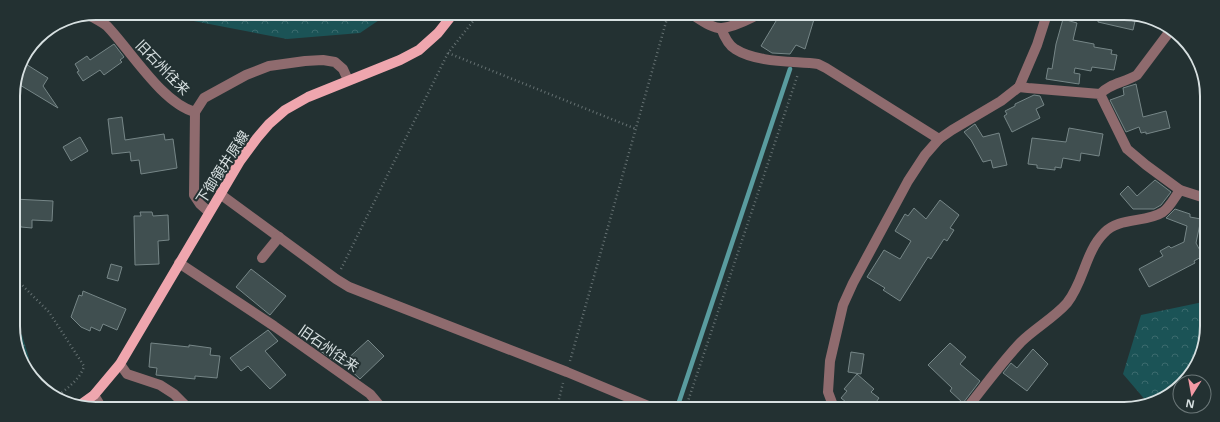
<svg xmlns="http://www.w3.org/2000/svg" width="1220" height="422" viewBox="0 0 1220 422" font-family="'Noto Sans','Noto Sans JP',sans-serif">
	<defs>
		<pattern id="forest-crowns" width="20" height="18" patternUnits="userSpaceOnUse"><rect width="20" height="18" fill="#1b5356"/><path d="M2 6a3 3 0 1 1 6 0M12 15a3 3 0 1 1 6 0" fill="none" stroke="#3b6b6e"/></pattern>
	</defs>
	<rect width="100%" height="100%" fill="#233132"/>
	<g fill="url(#forest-crowns)">
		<path d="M 168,13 L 388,14 L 360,33 L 287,39 L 178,18 Z"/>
		<path d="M 1203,302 L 1203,352 L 1181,382 L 1180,382 L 1175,392 L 1147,402 L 1123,374 L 1141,315 Z"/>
		<path d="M 14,325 L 22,335 L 29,358 L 26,366 L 15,342 Z"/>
	</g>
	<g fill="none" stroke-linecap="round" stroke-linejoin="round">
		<path stroke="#5a9c9f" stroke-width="4.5" d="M 679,402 L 790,69"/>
	</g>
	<g fill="#404f50" stroke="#768687">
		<path d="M 779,16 L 815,16 L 805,49 L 796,45 L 790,54 L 772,53 L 761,46 Z"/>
		<path d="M 1098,17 L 1136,17 L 1133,30 L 1098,22 Z"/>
		<path d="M 1063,19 L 1077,23 L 1073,40 L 1094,44 L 1094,47 L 1112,50 L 1111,54 L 1117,55 L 1114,70 L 1092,67 L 1091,71 L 1075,68 L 1074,73 L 1080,74 L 1079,84 L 1046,79 L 1048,68 L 1052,69 L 1056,44 Z"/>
		<path d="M 114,44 L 124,57 L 120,60 L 122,62 L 104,75 L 100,70 L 83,81 L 77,72 L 79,71 L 75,64 L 87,56 L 90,60 Z"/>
		<path d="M 21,61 L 48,78 L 43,86 L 58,108 L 15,82 Z"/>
		<path d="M 1136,84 L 1143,117 L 1166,111 L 1170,128 L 1146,134 L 1146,132 L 1141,133 L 1139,127 L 1126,132 L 1110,100 L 1124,95 L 1123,88 Z"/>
		<path d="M 1034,95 L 1040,96 L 1044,105 L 1036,109 L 1040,118 L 1012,132 L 1004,116 L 1007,114 L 1005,111 L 1015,106 L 1015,104 Z"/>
		<path d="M 122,117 L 125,140 L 164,134 L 165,140 L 173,139 L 177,168 L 141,174 L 139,160 L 131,161 L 130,152 L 112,154 L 108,119 Z"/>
		<path d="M 975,124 L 983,137 L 999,133 L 1007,165 L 993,168 L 991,160 L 983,162 L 971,140 L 964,132 Z"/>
		<path d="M 1069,128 L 1103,134 L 1099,156 L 1081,153 L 1080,161 L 1063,158 L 1061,168 L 1055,167 L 1055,170 L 1037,168 L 1037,165 L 1028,164 L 1032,138 L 1066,142 Z"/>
		<path d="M 80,137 L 88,151 L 71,161 L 63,147 Z"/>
		<path d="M 1155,180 L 1171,192 L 1161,205 L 1154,209 L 1133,209 L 1120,194 L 1128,186 L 1137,196 Z"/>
		<path d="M 14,199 L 53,201 L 52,221 L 32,220 L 32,228 L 21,227 L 19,220 L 14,220 Z"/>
		<path d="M 940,200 L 959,215 L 950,228 L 954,230 L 947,241 L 944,239 L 931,259 L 928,257 L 900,301 L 883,290 L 885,288 L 867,277 L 884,250 L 900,259 L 911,241 L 895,231 L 905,214 L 908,216 L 914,208 L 926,219 Z"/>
		<path d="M 1175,209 L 1190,214 L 1190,217 L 1201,219 L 1196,243 L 1203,256 L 1194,261 L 1195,263 L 1149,287 L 1139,269 L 1163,256 L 1160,251 L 1169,246 L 1171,248 L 1184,242 L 1187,226 L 1166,218 Z"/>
		<path d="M 140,212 L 152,212 L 153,216 L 168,215 L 169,240 L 158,241 L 159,264 L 135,265 L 134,216 L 141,216 Z"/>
		<path d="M 111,264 L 122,267 L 118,281 L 107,278 Z"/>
		<path d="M 251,269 L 286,296 L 270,315 L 236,287 Z"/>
		<path d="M 83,291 L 126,309 L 117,330 L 103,324 L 100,331 L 91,327 L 90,331 L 81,327 L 71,317 L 79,295 L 82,296 Z"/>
		<path d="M 268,330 L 278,341 L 265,351 L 286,375 L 270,389 L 248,366 L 241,371 L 230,358 Z"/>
		<path d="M 368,340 L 384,356 L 360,379 L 343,363 Z"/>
		<path d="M 325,341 L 345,354 L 339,364 L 319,350 Z"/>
		<path d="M 151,343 L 189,347 L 189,345 L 211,348 L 210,355 L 220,356 L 217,378 L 195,376 L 195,379 L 156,375 L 157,368 L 149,367 Z"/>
		<path d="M 950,343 L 966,357 L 960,364 L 980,381 L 963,403 L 950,391 L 952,388 L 928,365 Z"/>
		<path d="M 1033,349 L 1048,364 L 1027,391 L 1003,373 L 1011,363 L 1017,368 Z"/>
		<path d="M 851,352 L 864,354 L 861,374 L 848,372 Z"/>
		<path d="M 857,374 L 874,389 L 871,392 L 879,398 L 872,408 L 841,408 L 846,402 L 841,398 L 847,391 L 844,389 Z"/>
	</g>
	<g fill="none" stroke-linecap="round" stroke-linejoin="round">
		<g stroke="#657172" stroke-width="2.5" stroke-dasharray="1 3" stroke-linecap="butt">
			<path d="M 448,53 L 636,129"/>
			<path d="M 341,269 L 448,53 L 478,15"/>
			<path d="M 14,277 L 49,312 L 84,366 C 81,378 67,389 57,396"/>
			<path d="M 570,361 L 668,15"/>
			<path d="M 557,407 L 563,383"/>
			<path d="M 686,407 L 798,74"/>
		</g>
		<g stroke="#8f6b6e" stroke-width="10">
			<path d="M 89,15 C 94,18 102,22 107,26 C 131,51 162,103 195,112"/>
			<path d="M 693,15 C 701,20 713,29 722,28 C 734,27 745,21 755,16"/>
			<path d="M 721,28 C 724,36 728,45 735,49 C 757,63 793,61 818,64 L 826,68 L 939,139"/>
			<path d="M 1019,87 L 1028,88 L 1100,94 L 1127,149 L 1146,165 L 1180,190 L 1205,198"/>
			<path d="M 1100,94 C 1110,83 1124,83 1137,75 L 1170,31"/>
			<path d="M 220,194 L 336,279 L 349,287 L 567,372 L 651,407"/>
			<path d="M 209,212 L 200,204 L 194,195 L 195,112 L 204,98 L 246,75 L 269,66 L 305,61 L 323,60 L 335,62 L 343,69 L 348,80"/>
			<path d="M 262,258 L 279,237"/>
			<path d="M 179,263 L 274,326 L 370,394 L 380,406"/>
			<path d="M 120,364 L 127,374 L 160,385 L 174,394 L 185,405"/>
			<path d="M 94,395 L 100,405"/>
			<path d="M 834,408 L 828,392 L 830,361 L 843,305 L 853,283 L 908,181 L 925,155 L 939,139 L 952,130 L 1001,101 L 1019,87 L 1037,45 L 1046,17"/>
			<path d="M 967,408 C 985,386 1001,363 1021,342 C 1034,329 1055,317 1067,303 C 1084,282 1085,252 1104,233 C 1119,217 1146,223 1163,212 C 1170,207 1175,197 1180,190"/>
		</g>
		<path stroke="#efa6ae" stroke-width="10" d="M 80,405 L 94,395 L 120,364 L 240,161 L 257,138 L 269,124 L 285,110 L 308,97 L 400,60 L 419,50 L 438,33 L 453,14"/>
	</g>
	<g text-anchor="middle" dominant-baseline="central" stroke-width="4" stroke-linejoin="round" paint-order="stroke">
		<g font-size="14" fill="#d7e0e1" stroke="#233132">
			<text transform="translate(163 67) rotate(46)">旧石州往来</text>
			<text transform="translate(222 167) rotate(-57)">下御領井原線</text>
			<text transform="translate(329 348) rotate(35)">旧石州往来</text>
		</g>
	</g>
	<path d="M0 0H1220V422H0ZM96 20H1124A76 76 0 0 1 1200 96V326A76 76 0 0 1 1124 402H96A76 76 0 0 1 20 326V96A76 76 0 0 1 96 20Z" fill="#233132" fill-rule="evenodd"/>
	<path fill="none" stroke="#d7e0e1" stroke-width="2" d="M96 20H1124A76 76 0 0 1 1200 96V326A76 76 0 0 1 1124 402H96A76 76 0 0 1 20 326V96A76 76 0 0 1 96 20Z"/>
	<g transform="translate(1192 394) rotate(191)"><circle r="19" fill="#233132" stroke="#6b7778"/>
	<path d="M0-3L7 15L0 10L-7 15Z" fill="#f49aa5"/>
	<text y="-6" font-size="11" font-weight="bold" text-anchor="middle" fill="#d7e0e1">N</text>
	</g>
</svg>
